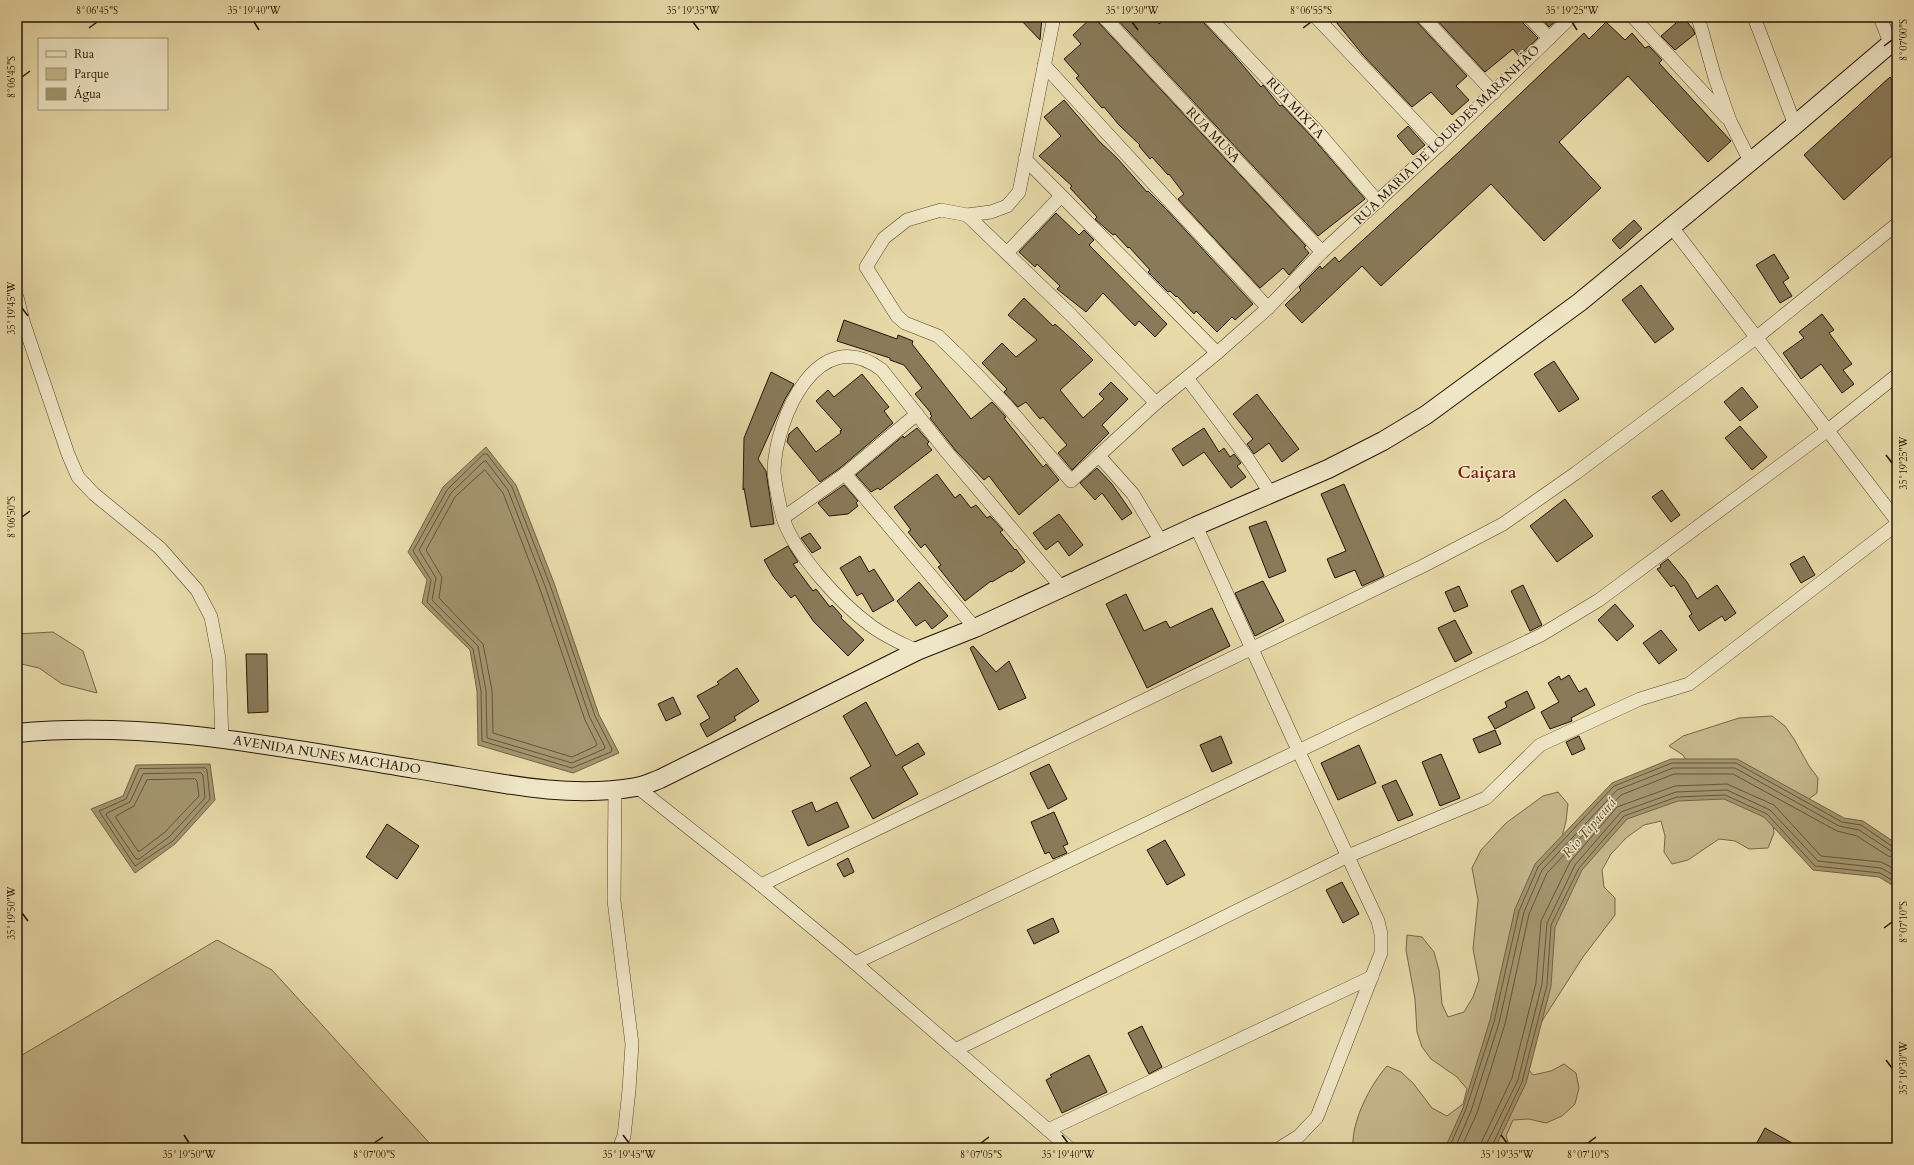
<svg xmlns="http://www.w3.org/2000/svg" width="1914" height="1165" viewBox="0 0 1914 1165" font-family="Cardo,serif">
	<rect width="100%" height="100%" fill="#e7d9a8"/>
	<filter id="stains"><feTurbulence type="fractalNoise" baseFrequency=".005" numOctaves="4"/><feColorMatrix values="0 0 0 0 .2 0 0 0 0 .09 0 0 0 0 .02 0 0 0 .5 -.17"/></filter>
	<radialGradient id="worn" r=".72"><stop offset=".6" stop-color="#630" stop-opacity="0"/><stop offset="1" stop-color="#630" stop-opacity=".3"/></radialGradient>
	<g fill="#c6b78c" stroke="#746548">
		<path d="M 53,632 L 83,651 L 97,693 L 62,684 L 39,668 L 17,663 L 17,634 Z"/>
		<path d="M 1772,716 L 1785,726 L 1794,739 L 1809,766 L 1818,778 L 1817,793 L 1803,803 L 1772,817 L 1774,833 L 1768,848 L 1749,849 L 1735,841 L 1719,839 L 1688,860 L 1672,864 L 1664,852 L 1665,836 L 1661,821 L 1644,825 L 1626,838 L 1611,854 L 1602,870 L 1604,887 L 1615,898 L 1615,915 L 1583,957 L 1535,1032 L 1523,1063 L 1533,1075 L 1551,1071 L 1564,1064 L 1576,1073 L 1579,1088 L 1575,1104 L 1562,1116 L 1546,1123 L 1529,1119 L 1513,1120 L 1506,1136 L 1510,1148 L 1353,1148 C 1351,1122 1370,1085 1387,1066 L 1401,1072 L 1413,1083 L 1432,1108 L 1447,1116 L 1463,1104 L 1467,1089 L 1457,1077 L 1431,1059 L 1422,1047 L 1417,1032 L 1415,999 L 1406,950 L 1407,935 L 1422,937 L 1434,952 L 1439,970 L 1442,1004 L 1448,1017 L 1464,1012 L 1473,997 L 1479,980 L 1473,949 L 1478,900 L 1472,868 L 1481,850 L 1506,823 L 1543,796 L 1558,792 L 1568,804 L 1566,821 L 1562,837 L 1574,859 L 1690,768 L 1683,755 L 1669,746 L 1683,736 L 1739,718 Z"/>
		<path d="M 217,940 L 272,970 L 434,1148 L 17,1148 L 17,1058 Z"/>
	</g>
	<g fill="#a49670" stroke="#706245">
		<path d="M 486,447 L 516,485 L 554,583 L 599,715 L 619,753 L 573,773 L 478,745 L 477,691 L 470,650 L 422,603 L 427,580 L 408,552 L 443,487 Z"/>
		<path d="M 1671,759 L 1737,759 L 1844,818 L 1863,821 L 1897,844 L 1897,888 L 1879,877 L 1813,870 L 1764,817 L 1724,799 L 1678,801 L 1627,819 L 1582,870 L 1555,927 L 1551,986 L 1526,1083 L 1495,1148 L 1445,1148 L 1463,1108 L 1490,1020 L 1515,909 L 1535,864 L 1612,783 Z"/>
		<path d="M 210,764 L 215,800 L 175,844 L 135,873 L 91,809 L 123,796 L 136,765 Z"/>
	</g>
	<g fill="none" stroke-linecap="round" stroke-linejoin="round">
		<g stroke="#64543a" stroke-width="1">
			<path d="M 484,454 L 487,454 L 512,487 L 550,585 L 595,716 L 612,749 L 611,752 L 572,768 L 482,741 L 481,691 L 473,649 L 427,602 L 431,580 L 413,551 L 447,490 Z"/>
			<path d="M 486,461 L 508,490 L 545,586 L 590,718 L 605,747 L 604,749 L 572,763 L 487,738 L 486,691 L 478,646 L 432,600 L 436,578 L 419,550 L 451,493 L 483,462 Z"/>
			<path d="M 485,470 L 503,493 L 540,589 L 585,720 L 597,744 L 596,746 L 572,757 L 493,733 L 492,690 L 483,644 L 439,598 L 442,577 L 426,550 L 455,497 Z"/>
			<path d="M 205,768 L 207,770 L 210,799 L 173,841 L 135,866 L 99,811 L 126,799 L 139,769 Z"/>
			<path d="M 201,773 L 203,775 L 205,798 L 169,837 L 139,859 L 136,859 L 106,815 L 107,813 L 130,802 L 143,774 Z"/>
			<path d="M 195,779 L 197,781 L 199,796 L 165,832 L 140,851 L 138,851 L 116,818 L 116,816 L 134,806 L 147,780 Z"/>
			<path d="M 1449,1148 L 1466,1109 L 1494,1022 L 1519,911 L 1538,867 L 1614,786 L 1672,763 L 1736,763 L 1842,822 L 1861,825 L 1893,847 L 1897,847"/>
			<path d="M 1455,1148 L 1471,1111 L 1499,1023 L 1524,912 L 1542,870 L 1617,790 L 1673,768 L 1735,768 L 1839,826 L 1859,830 L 1891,851 L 1897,852"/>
			<path d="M 1461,1148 L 1477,1113 L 1505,1024 L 1529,914 L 1547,873 L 1621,795 L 1674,774 L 1733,774 L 1837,831 L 1857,836 L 1888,856 L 1897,858"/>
			<path d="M 1480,1148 L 1482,1141 L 1512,1078 L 1536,983 L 1541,921 L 1570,862 L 1617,807 L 1675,786 L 1727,784 L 1774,805 L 1821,856 L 1881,862 L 1897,870"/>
			<path d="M 1486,1148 L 1487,1143 L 1518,1080 L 1542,984 L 1547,923 L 1575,865 L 1621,812 L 1676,792 L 1727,790 L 1770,810 L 1818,861 L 1881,868 L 1897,877"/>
			<path d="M 1491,1148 L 1522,1082 L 1547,985 L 1551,925 L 1579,868 L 1624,816 L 1677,797 L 1725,795 L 1767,814 L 1815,866 L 1880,873 L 1897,883"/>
		</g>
	</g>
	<g fill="#897a59" stroke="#231304">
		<path d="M 1018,17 L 1042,18 L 1040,40 Z"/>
		<path d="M 1092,17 L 1096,17 L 1098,22 L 1306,246 L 1304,247 L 1309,253 L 1289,275 L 1283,268 L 1260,288 L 1178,199 L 1184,194 L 1169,174 L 1168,175 L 1152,157 L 1150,159 L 1139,146 L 1140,145 L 1119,125 L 1104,107 L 1102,108 L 1076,78 L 1079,76 L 1064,59 L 1081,44 L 1073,35 Z"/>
		<path d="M 1115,17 L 1153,17 L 1159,24 L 1167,17 L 1201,17 L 1203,22 L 1234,55 L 1261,87 L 1263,85 L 1280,106 L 1282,105 L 1312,137 L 1365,199 L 1318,236 Z"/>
		<path d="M 1332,17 L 1415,17 L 1417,22 L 1467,76 L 1456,86 L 1469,100 L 1452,115 L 1431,92 L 1412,107 L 1363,55 Z"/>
		<path d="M 1434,17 L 1521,17 L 1523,23 L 1538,38 L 1519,56 L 1513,49 L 1485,72 Z"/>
		<path d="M 1545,17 L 1560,17 L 1549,27 L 1542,19 Z"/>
		<path d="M 1683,17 L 1693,29 L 1695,34 L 1675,50 L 1661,36 Z"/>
		<path d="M 1606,22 L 1625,40 L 1632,33 L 1645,48 L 1649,46 L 1662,60 L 1659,63 L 1731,141 L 1708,162 L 1628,76 L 1559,142 L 1601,188 L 1544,241 L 1491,184 L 1381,286 L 1362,266 L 1302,323 L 1285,305 L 1301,290 L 1299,287 L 1320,266 L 1322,269 L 1335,257 L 1339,262 L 1460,151 L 1584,33 L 1589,39 Z"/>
		<path d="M 1890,77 L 1897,85 L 1897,151 L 1844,200 L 1804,155 Z"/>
		<path d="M 1064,100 L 1099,141 L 1117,158 L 1147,192 L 1148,191 L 1166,209 L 1253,304 L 1235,320 L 1232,317 L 1217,332 L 1196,311 L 1194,314 L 1177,296 L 1176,297 L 1170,291 L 1168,292 L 1148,272 L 1150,270 L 1129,247 L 1128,248 L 1115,234 L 1113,235 L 1095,219 L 1097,217 L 1070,188 L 1072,186 L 1039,156 L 1061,136 L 1044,117 Z"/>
		<path d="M 1408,126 L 1425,145 L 1413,155 L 1397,136 Z"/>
		<path d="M 1056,213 L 1079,235 L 1084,230 L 1094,240 L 1089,245 L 1167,324 L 1155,337 L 1139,321 L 1135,326 L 1103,293 L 1086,312 L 1057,289 L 1060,286 L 1037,264 L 1035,267 L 1019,252 Z"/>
		<path d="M 1634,220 L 1642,229 L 1620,249 L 1612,240 Z"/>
		<path d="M 1774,254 L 1789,278 L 1783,282 L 1792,296 L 1780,303 L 1756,265 Z"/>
		<path d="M 1641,285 L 1674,329 L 1655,343 L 1622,300 Z"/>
		<path d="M 1024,298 L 1053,326 L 1055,324 L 1077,344 L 1093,360 L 1060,390 L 1083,418 L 1104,399 L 1099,394 L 1111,382 L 1128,399 L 1102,425 L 1109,433 L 1072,470 L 1058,453 L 1067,445 L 1043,417 L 1040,419 L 1026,402 L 1018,407 L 1004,392 L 1007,389 L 982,363 L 1002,343 L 1016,357 L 1037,340 L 1008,315 Z"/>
		<path d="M 1822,314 L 1834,330 L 1829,333 L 1852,364 L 1843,370 L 1854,384 L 1842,393 L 1821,364 L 1801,379 L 1783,353 L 1804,338 L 1799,332 Z"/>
		<path d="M 844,320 L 897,339 L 898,335 L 913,341 L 912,344 L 971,419 L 992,402 L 1006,417 L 1004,418 L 1043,467 L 1046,464 L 1059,480 L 1019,515 L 989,476 L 984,480 L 956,451 L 930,418 L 932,416 L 930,414 L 931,413 L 915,394 L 922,388 L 904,365 L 890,360 L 890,358 L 837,341 Z"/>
		<path d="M 1554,361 L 1579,399 L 1559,412 L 1534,374 Z"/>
		<path d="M 771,372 L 794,384 L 785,399 L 758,459 L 766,471 L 774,524 L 751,527 L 744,488 L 743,490 L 744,438 Z"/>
		<path d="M 862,374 L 889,407 L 884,411 L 893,423 L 840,468 L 820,482 L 787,442 L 789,434 L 797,427 L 816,452 L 841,433 L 840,431 L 842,430 L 816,401 L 828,390 L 834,397 Z"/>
		<path d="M 1742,387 L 1758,407 L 1740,421 L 1724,402 Z"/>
		<path d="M 1257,394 L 1299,449 L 1282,462 L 1269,443 L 1254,454 L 1247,444 L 1253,439 L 1233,414 Z"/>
		<path d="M 1740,426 L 1767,457 L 1752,470 L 1725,438 Z"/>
		<path d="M 917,428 L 929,442 L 927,444 L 932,450 L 880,490 L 878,488 L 871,492 L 856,475 L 903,436 L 904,438 Z"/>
		<path d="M 1204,428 L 1219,452 L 1224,448 L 1230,457 L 1234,454 L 1241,463 L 1237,466 L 1246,477 L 1231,488 L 1204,452 L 1183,466 L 1172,449 Z"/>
		<path d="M 1097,468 L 1112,484 L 1132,513 L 1122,520 L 1102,493 L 1095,500 L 1080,483 Z"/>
		<path d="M 937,474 L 955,498 L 960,494 L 971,508 L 976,505 L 987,518 L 990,516 L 1003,530 L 1000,532 L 1015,550 L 1016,549 L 1025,562 L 1011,572 L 1010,571 L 992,582 L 991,581 L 965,601 L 938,567 L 941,565 L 925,544 L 921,548 L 908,532 L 911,530 L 894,507 Z"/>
		<path d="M 1344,484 L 1384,576 L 1362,586 L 1355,570 L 1335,578 L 1327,559 L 1346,551 L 1321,494 Z"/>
		<path d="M 844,485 L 858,501 L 856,503 L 858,506 L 848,514 L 829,516 L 818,503 Z"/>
		<path d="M 1662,490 L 1680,515 L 1671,522 L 1652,497 Z"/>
		<path d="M 1565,499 L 1593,536 L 1557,562 L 1530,526 Z"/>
		<path d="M 1059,514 L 1083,545 L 1069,556 L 1058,541 L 1046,550 L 1033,533 Z"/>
		<path d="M 1266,521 L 1286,571 L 1269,578 L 1249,527 Z"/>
		<path d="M 810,533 L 821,548 L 812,553 L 801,538 Z"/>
		<path d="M 788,546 L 798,562 L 793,564 L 813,591 L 816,589 L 830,607 L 832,605 L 842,616 L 841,618 L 864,640 L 848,656 L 814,622 L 795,595 L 791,598 L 773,576 L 764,560 Z"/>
		<path d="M 860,556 L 869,572 L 874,569 L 894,600 L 873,612 L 862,593 L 857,596 L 840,568 Z"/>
		<path d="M 1804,556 L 1815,575 L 1801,583 L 1790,564 Z"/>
		<path d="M 1668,559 L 1687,582 L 1697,599 L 1717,585 L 1736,613 L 1725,621 L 1722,616 L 1699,631 L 1689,616 L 1692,614 L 1674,585 L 1671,587 L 1657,569 L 1661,567 L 1660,565 Z"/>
		<path d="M 1263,581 L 1284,621 L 1255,636 L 1235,593 Z"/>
		<path d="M 919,582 L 948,616 L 932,629 L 925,620 L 916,626 L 897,601 Z"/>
		<path d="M 1523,585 L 1542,625 L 1530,631 L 1511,591 Z"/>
		<path d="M 1459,586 L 1468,606 L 1454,612 L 1445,592 Z"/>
		<path d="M 1126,594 L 1144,631 L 1166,621 L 1170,628 L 1212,608 L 1230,646 L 1147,688 L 1106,604 Z"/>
		<path d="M 1615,604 L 1634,626 L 1617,641 L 1598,620 Z"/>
		<path d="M 1455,620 L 1472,653 L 1455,662 L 1438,628 Z"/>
		<path d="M 1661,630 L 1677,650 L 1659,664 L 1643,643 Z"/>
		<path d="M 973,646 L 996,672 L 1009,661 L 1026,698 L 999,710 L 970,648 Z"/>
		<path d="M 246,654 L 267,654 L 268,712 L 248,713 Z"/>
		<path d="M 737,668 L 759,701 L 734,717 L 736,720 L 707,737 L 700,724 L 710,718 L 697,696 L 719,684 L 717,682 Z"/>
		<path d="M 1569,675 L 1579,692 L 1586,688 L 1595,705 L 1571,718 L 1572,721 L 1550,729 L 1541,712 L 1559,702 L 1548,683 L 1559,676 L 1561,680 Z"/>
		<path d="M 1527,691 L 1535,708 L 1495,729 L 1488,717 L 1507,707 L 1505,702 Z"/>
		<path d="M 673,697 L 681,714 L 666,721 L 658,704 Z"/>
		<path d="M 866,702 L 896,756 L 918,743 L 925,754 L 902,767 L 918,794 L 873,819 L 850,778 L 871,766 L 843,716 Z"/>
		<path d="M 1495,730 L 1501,744 L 1479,753 L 1473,739 Z"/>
		<path d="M 1221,736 L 1232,763 L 1212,772 L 1200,745 Z"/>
		<path d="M 1579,736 L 1585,749 L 1572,755 L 1566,742 Z"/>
		<path d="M 1359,745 L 1376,783 L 1338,800 L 1321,763 Z"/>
		<path d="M 1441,754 L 1460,798 L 1440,806 L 1422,762 Z"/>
		<path d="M 1049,764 L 1067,799 L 1048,809 L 1030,773 Z"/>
		<path d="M 1396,780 L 1413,815 L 1398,821 L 1382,786 Z"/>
		<path d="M 812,802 L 816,812 L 837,802 L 849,827 L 808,846 L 792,811 Z"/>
		<path d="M 1054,812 L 1068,844 L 1063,846 L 1067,853 L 1053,859 L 1049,852 L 1045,854 L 1031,822 Z"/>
		<path d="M 387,824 L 419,846 L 397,879 L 366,857 Z"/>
		<path d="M 1165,840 L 1185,875 L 1167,885 L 1147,850 Z"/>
		<path d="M 848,858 L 854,872 L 844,877 L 837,864 Z"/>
		<path d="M 1342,882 L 1359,914 L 1343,923 L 1326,890 Z"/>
		<path d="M 1053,918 L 1059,932 L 1034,944 L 1027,930 Z"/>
		<path d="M 1142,1026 L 1162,1067 L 1149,1074 L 1128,1033 Z"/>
		<path d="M 1089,1055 L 1107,1092 L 1062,1113 L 1046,1080 L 1052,1077 L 1050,1075 Z"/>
		<path d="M 1765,1128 L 1801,1148 L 1754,1148 Z"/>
	</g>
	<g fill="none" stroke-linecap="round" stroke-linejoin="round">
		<g stroke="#54442d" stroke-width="14">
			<g id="street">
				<path d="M 1054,17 L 1019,192 L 1007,206 L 991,212 L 967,215 L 941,210 L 907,220 L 884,238 L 866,267 L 897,316 L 905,323 L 938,336 L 961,358 L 1007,406 L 1071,481 L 1156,403 L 1217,353 L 1268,308 L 1322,252 L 1438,146 L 1571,17"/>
				<path d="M 1104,17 L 1322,252"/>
				<path d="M 1209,17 L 1318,132 L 1378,202"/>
				<path d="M 1316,17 L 1438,146"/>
				<path d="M 1423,17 L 1494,93"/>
				<path d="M 1529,17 L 1549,38"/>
				<path d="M 1633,17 L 1726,117"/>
				<path d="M 1698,17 L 1715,78 L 1730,121 L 1750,161"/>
				<path d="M 1754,17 L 1795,125"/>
				<path d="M 1880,17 L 1890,43"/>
				<path d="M 1044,65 L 1268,308"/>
				<path d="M 1025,159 L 1217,353"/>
				<path d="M 967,215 L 1071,315 L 1156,403"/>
				<path d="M 1671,226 L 1897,521"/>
				<path d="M 1007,253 L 1061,196"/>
				<path d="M 17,297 L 23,321 L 68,454 L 78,477 L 94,494 L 160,548 L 197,590 L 211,617 L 219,659 L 222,739"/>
				<path d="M 1187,378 L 1248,459 L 1271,494"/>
				<path d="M 1099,456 L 1133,494 L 1162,543"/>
				<path d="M 845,474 L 975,628"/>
				<path d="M 783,518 L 845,474 L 917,414"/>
				<path d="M 1196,526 L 1298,750 L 1378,921 L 1381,934 L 1381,953 L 1317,1117 L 1299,1136 L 1280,1148"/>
				<path d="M 917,651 C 901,643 884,636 870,625 C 840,603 794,553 783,518 C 780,508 774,480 774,470 C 776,418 818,321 882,370 L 945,450 L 1062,588"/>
				<path d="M 637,787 L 761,885 L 855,963 L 1069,1148"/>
				<path d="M 615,789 L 614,901 L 632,1044 L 629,1090 L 624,1136 L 619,1148"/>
				<path d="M 761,885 L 1423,566 L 1503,524 L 1576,473 L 1757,337 L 1897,224"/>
				<path d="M 855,963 L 1541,635 L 1599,600 L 1828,430 L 1897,375"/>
				<path d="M 955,1050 L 1348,856 L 1486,798 L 1540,745 L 1640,699 L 1689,684 L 1897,524"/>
				<path d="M 1048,1130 L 1372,977"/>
			</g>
		</g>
		<g stroke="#231304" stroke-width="20">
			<path id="secondary" d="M 17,733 C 151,720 284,748 415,769 C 487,780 563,800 636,787 C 644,786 652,782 660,779 L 917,651 L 975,628 L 1196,526 L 1328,469 L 1383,441 L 1426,415 L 1580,302 L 1795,125 L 1897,38"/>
		</g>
		<use href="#street" stroke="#efe6c6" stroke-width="13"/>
		<use href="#secondary" stroke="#efe6c6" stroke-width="18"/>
	</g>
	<path fill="none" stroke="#231304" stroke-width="1.5" d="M 254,22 L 259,30M 693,22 L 699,30M 1132,22 L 1138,30M 1572,22 L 1577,30M 89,28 L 97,22M 1303,28 L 1311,22M 1884,46 L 1892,40M 22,77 L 30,71M 22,308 L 28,316M 1886,455 L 1892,463M 22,517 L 30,511M 22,913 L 28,921M 1884,928 L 1892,922M 1886,1060 L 1892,1068M 184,1135 L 189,1143M 623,1135 L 629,1143M 1062,1135 L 1068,1143M 1501,1135 L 1507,1143M 374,1143 L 383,1137M 981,1143 L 989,1137M 1588,1143 L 1596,1137"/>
	<g text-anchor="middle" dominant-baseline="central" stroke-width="3" stroke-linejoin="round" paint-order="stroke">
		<g font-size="13" fill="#231304" stroke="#efe6c6">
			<text transform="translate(1295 108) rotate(47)">RUA MIXTA</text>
			<text transform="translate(1213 135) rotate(46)">RUA MUSA</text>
			<text transform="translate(1447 135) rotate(-44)">RUA MARIA DE LOURDES MARANHÃO</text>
			<text transform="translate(327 755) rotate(9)">AVENIDA NUNES MACHADO</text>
		</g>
		<g font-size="14" font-style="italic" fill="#57472f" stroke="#efe6c6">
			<text transform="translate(1589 828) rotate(-49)">Rio Tapacurá</text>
		</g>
		<g font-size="17" font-weight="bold" fill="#7a1f14" stroke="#efe6c6">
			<text x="1487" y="472">Caiçara</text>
		</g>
	</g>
	<rect width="1914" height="1165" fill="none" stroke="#e7d9a8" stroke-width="44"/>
	<rect x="38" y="38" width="130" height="72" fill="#efe6c6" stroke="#9d9278"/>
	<rect x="46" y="51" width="20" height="6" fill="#efe6c6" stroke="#9d9278"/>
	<text x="74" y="58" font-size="12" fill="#231304">Rua</text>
	<rect x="46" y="68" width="20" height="12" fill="#c6b78c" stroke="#9d9278"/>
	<text x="74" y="78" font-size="12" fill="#231304">Parque</text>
	<rect x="46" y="88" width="20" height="12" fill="#a49670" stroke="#9d9278"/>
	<text x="74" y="98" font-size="12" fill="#231304">Água</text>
	<rect x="22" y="22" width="1870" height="1121" fill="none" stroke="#231304" stroke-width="1.5"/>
	<g font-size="10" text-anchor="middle" fill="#231304">
		<text x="97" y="14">8°06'45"S</text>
		<text x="254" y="14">35°19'40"W</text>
		<text x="693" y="14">35°19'35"W</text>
		<text x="1132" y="14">35°19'30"W</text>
		<text x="1311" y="14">8°06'55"S</text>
		<text x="1572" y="14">35°19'25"W</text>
		<text transform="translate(1903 40) rotate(-90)" y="4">8°07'00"S</text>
		<text transform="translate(11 77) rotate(-90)" y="4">8°06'45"S</text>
		<text transform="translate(11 308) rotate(-90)" y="4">35°19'45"W</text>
		<text transform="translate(1903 463) rotate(-90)" y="4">35°19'25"W</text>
		<text transform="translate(11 517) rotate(-90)" y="4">8°06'50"S</text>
		<text transform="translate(11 913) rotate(-90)" y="4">35°19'50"W</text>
		<text transform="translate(1903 922) rotate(-90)" y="4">8°07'10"S</text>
		<text transform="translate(1903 1068) rotate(-90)" y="4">35°19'30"W</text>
		<text x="189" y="1158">35°19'50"W</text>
		<text x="374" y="1158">8°07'00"S</text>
		<text x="629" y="1158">35°19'45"W</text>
		<text x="981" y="1158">8°07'05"S</text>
		<text x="1068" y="1158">35°19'40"W</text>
		<text x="1507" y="1158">35°19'35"W</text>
		<text x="1588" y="1158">8°07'10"S</text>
	</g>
	<rect width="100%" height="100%" filter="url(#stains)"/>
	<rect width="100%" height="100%" fill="url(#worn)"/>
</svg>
